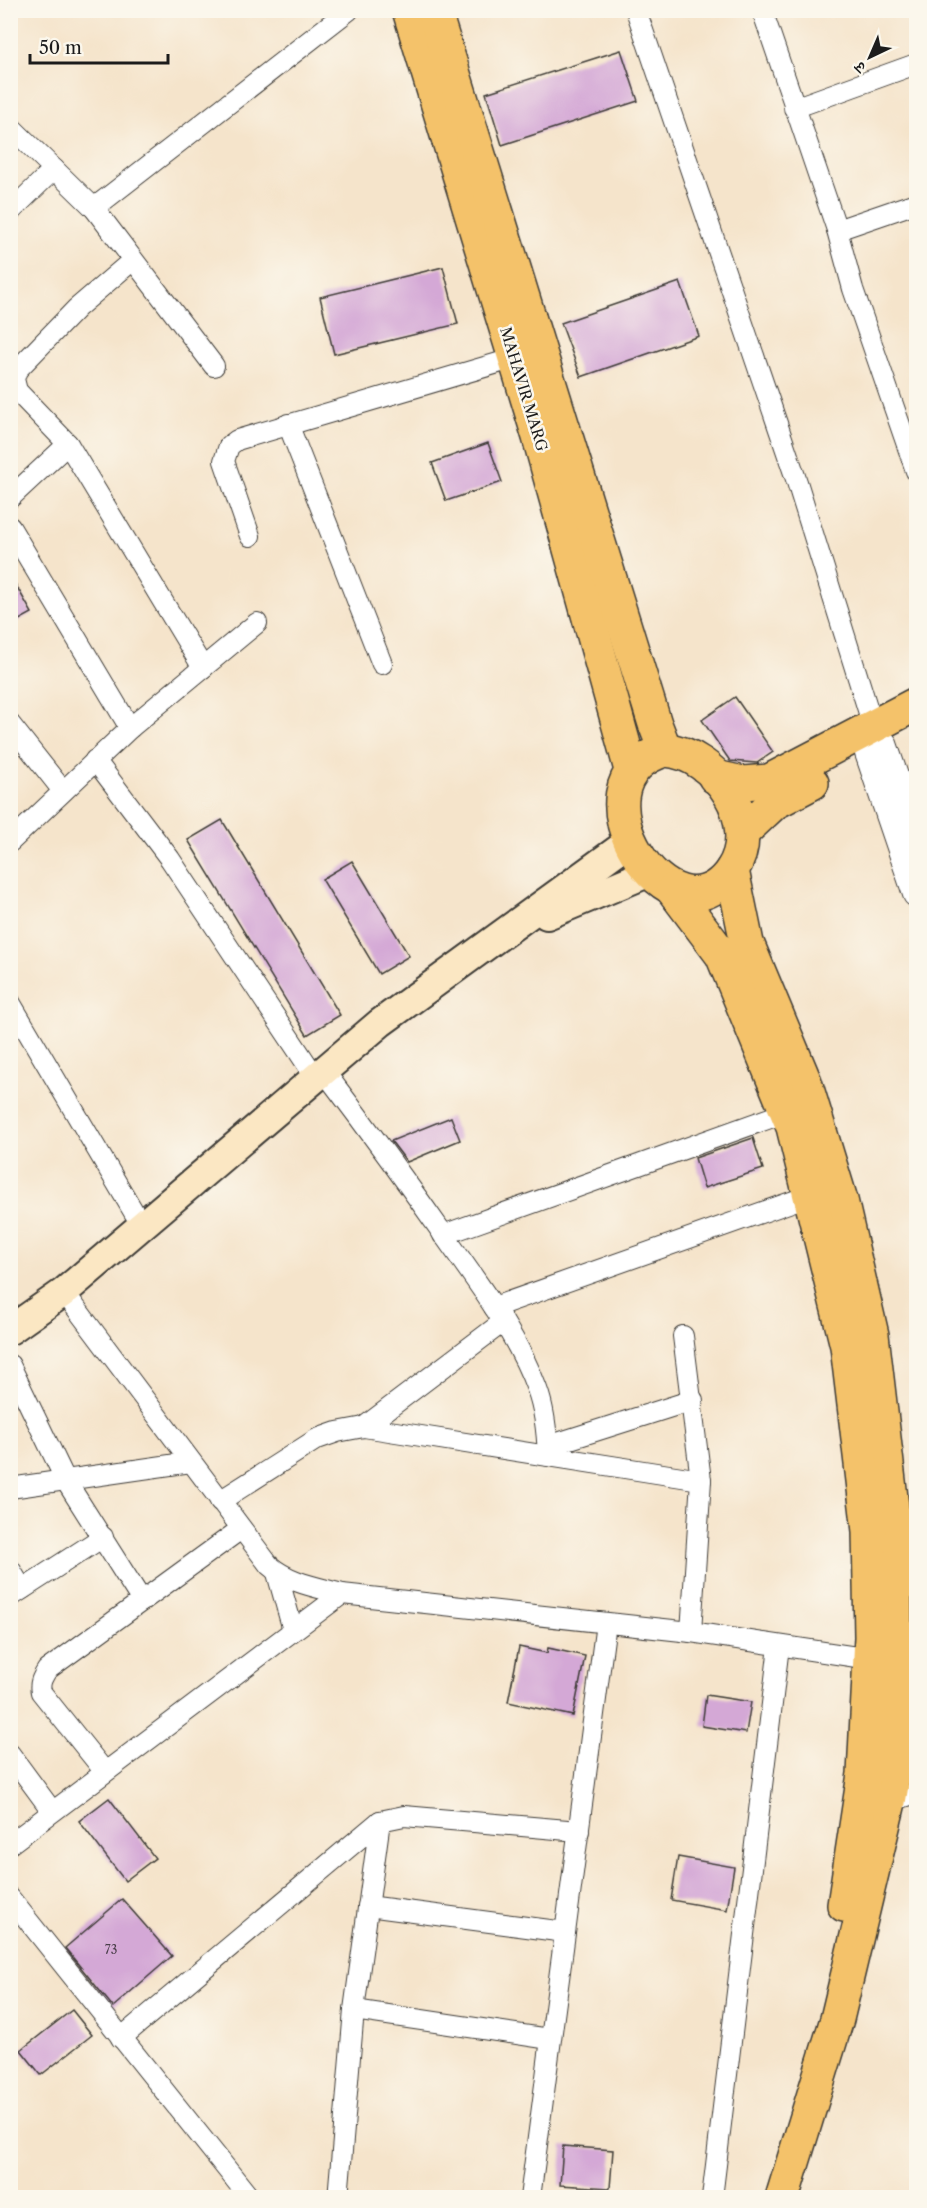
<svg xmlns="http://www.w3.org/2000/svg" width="927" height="2208" viewBox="0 0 927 2208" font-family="'Libre Caslon Text','Noto Serif Devanagari',serif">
	<rect width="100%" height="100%" fill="#fbf7ec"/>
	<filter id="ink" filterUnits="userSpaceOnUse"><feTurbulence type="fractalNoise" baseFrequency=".0167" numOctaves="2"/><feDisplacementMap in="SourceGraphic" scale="12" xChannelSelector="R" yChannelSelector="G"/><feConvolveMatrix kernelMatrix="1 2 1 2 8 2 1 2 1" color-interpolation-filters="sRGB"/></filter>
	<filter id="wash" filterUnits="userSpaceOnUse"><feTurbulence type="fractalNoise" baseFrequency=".008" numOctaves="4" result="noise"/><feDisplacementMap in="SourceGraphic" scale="24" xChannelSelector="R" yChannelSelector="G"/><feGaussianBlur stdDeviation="1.35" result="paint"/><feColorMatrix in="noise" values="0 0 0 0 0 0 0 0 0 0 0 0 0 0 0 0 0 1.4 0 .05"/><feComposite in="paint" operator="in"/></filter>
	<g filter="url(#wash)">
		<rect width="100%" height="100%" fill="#f5e4cb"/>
		<g id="blocks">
			<g fill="#d4a8d6">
				<path d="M 621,50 L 638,101 L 502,145 L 486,93 Z"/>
				<path d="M 443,267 L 458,324 L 334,354 L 320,297 Z"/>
				<path d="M 680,282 L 699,336 L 581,377 L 561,323 Z"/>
				<path d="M 488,443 L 502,482 L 446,501 L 432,463 Z"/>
				<path d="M 10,575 L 32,613 L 10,625 Z"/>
				<path d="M 735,697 L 773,752 L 757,763 L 730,761 L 702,720 Z"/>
				<path d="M 222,820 L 340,1015 L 307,1035 L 188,840 Z"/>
				<path d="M 352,861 L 409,956 L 379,974 L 322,879 Z"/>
				<path d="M 451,1117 L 460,1140 L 407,1162 L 391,1141 Z"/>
				<path d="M 753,1138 L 763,1169 L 704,1188 L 695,1158 Z"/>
				<path d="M 519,1647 L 547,1653 L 548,1648 L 585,1656 L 573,1716 L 508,1702 Z"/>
				<path d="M 706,1695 L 751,1702 L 746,1733 L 702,1726 Z"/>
				<path d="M 109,1798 L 155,1858 L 125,1881 L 79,1821 Z"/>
				<path d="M 678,1857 L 734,1867 L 727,1910 L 671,1900 Z"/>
				<path d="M 122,1899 L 172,1956 L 113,2007 L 65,1948 Z"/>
				<path d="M 72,2010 L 92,2035 L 41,2075 L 21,2050 Z"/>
				<path d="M 563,2146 L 613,2150 L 610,2188 L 560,2185 Z"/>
			</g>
		</g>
	</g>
	<g filter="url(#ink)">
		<use href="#blocks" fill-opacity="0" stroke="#3d3a36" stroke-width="1.5"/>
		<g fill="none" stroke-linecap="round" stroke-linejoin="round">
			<g stroke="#3d3a36" stroke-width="22">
				<g id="minor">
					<path d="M 636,10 L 797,482 L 873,726"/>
					<path d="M 762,10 L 837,230 L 853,289 L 916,471"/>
					<path d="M 794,108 L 916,64"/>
					<path d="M 10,126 L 94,208 L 214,366"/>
					<path d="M 94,208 L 349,10"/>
					<path d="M 10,212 L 54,169"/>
					<path d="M 837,230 L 916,203"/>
					<path d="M 288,424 L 382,664"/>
					<path d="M 68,444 L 203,668"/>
					<path d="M 10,498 L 68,444 L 17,391 L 14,379 L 17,370 L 77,308 L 133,260"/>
					<path d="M 10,527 L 130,728"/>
					<path d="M 250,536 L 224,461 L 229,446 L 237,440 L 515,358"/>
					<path d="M 10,724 L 63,791"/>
					<path d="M 95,760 L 170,859 L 316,1078"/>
					<path d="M 10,842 L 130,728 L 257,623"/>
					<path d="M 10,1002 L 142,1226"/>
					<path d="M 324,1071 C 368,1129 411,1188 453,1248 C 484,1292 518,1337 537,1389 C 545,1410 547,1433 548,1456"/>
					<path d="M 443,1235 L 787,1112"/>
					<path d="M 64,1292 L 269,1565 C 289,1583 317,1587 342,1594 L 691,1632 L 870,1659"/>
					<path d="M 494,1307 L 811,1195"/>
					<path d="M 683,1336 L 701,1480 L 691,1632"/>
					<path d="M 10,1365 L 66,1481 L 142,1601"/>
					<path d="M 364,1427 L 503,1322"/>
					<path d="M 548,1446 L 693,1400"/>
					<path d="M 10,1488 L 191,1462"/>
					<path d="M 220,1501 L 317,1439 L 337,1432 L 364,1427 L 701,1480"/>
					<path d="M 10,1569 L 22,1589"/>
					<path d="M 277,1573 L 293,1630"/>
					<path d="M 10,1597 L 103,1537"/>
					<path d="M 10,1754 L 52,1811"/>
					<path d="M 105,1772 L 41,1692 C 39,1683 42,1678 47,1670 L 241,1529"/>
					<path d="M 889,1802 L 916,1793"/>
					<path d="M 10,1844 L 342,1594"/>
					<path d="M 10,1898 L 250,2198"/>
					<path d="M 368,1906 L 565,1932"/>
					<path d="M 354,2010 L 550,2039"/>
					<path d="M 121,2038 L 380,1821 L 404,1816 L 579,1831"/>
					<path d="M 338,2198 L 354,2010 L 380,1821"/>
					<path d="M 530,2198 L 606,1623"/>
					<path d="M 712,2198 L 779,1646"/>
				</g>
			</g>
			<g stroke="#3d3a36" stroke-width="28">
				<g id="tertiary">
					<path d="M 884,744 L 916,837"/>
					<path d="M 868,753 L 916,894"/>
				</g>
			</g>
			<g stroke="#3d3a36" stroke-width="32">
				<g id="secondary">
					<path d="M 547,915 L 650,872"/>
					<path d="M 10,1330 L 64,1292 L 380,1023 L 630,841"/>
				</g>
			</g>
			<g stroke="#3d3a36" stroke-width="36">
				<g id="trunk">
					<path d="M 409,10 L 539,437 L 631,770"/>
					<path d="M 434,10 L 655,724 L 665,750"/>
					<path d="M 665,750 C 716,753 763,823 732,870 C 674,956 559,781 665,750 Z"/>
					<path d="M 715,777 L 743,783 L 769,781 L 916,704"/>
					<path d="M 742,833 L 774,803 L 812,783"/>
					<path d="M 732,870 L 747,943 L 805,1082 L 841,1200 L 872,1335 L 894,1524 L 896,1761 L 889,1802 L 837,2019 L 782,2198"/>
					<path d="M 673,890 L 722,955 L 793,1127 L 847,1346 L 869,1531 L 871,1637 L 864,1774 L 844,1905"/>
				</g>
			</g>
			<use href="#minor" stroke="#fff" stroke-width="20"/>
			<use href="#tertiary" stroke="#fff" stroke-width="26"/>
			<use href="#secondary" stroke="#fbe7c3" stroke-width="28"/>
			<use href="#trunk" stroke="#f4c26a" stroke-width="33"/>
		</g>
	</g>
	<g text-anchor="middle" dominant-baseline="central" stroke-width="5" stroke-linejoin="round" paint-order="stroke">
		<g font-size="12" fill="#4a3f4a">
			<text x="111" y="1949">73</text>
		</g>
		<g font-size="15" fill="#1c1c1c" stroke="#fbf7ec">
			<text transform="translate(524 389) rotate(73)">MAHAVIR MARG</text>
		</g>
	</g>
	<rect width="927" height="2208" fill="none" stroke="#fbf7ec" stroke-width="36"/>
	<g transform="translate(870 57) rotate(224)" stroke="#fbf7ec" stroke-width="4.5" paint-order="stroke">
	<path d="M0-4.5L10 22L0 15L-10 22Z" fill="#1c1c1c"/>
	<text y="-9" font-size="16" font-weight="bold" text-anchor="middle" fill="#1c1c1c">उ</text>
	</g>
	<path d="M30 54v9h138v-9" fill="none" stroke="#1c1c1c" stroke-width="3"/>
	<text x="39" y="54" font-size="18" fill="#1c1c1c" stroke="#fbf7ec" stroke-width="4.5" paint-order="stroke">50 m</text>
</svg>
